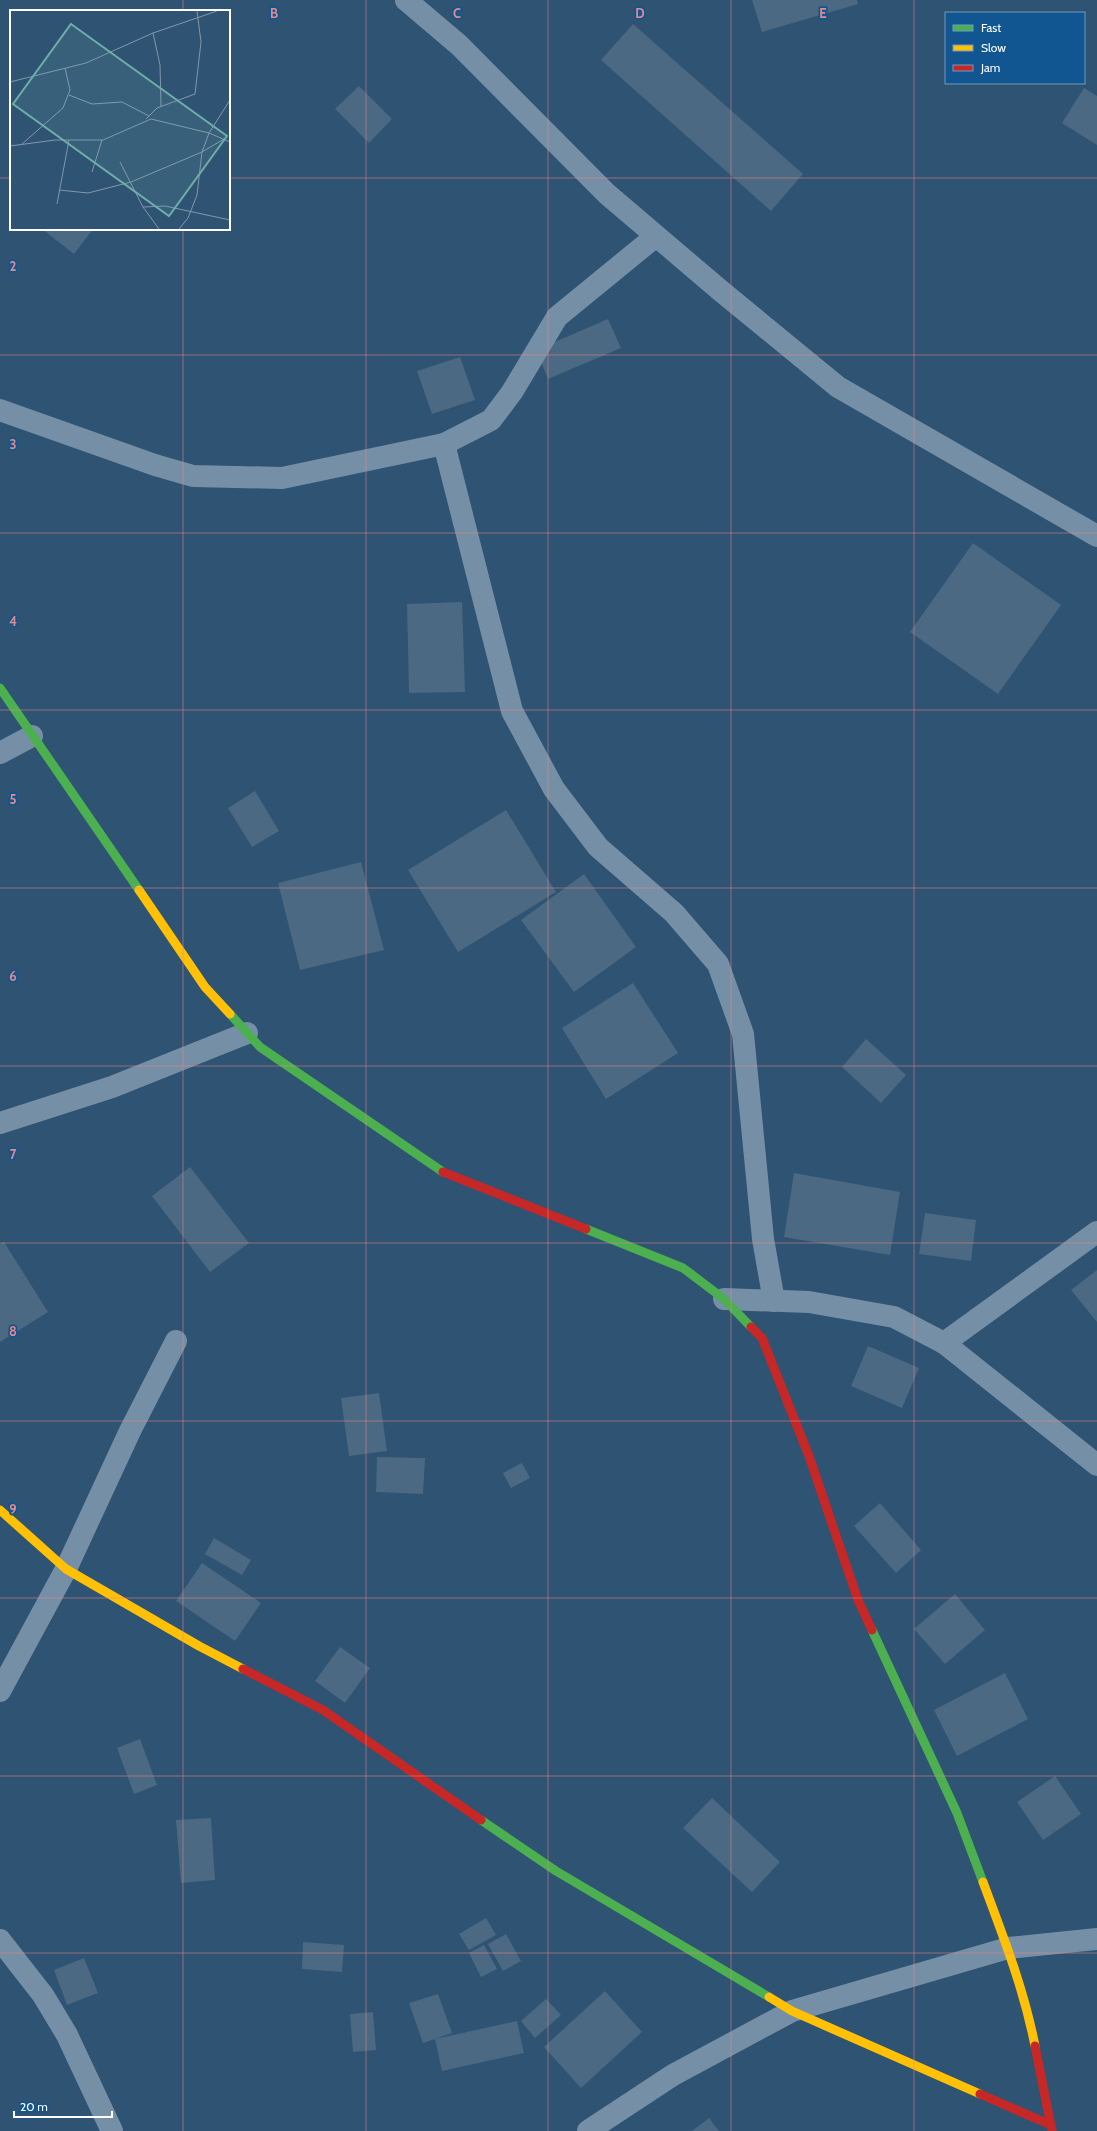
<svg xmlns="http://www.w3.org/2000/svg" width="1097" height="2131" viewBox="0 0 1097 2131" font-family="Cabin,sans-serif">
	<rect width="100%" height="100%" fill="#2e5373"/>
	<g fill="#4b6982">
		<path d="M 752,0 L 857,0 L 858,4 L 762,32 Z"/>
		<path d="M 633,24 L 803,174 L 771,211 L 601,60 Z"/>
		<path d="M 359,86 L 392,119 L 369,143 L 335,109 Z"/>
		<path d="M 1084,88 L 1097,96 L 1097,145 L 1062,123 Z"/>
		<path d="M 42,229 L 93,229 L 74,254 Z"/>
		<path d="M 608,319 L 621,348 L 548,379 L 536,350 Z"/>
		<path d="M 460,357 L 475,400 L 432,414 L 417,371 Z"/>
		<path d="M 973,543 L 1061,605 L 998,694 L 910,632 Z"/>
		<path d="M 462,602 L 465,692 L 409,693 L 407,604 Z"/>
		<path d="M 255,791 L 279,831 L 252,847 L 228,808 Z"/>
		<path d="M 506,810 L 556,892 L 458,952 L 408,870 Z"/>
		<path d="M 361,862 L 384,950 L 300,970 L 278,883 Z"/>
		<path d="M 584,874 L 636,947 L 574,992 L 521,920 Z"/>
		<path d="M 633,983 L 678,1053 L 606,1099 L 562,1028 Z"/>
		<path d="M 866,1039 L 906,1075 L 881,1103 L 842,1067 Z"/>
		<path d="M 190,1167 L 249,1243 L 210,1272 L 152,1196 Z"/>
		<path d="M 794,1173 L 900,1192 L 890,1255 L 784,1237 Z"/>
		<path d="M 925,1213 L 976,1220 L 971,1261 L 919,1254 Z"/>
		<path d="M 4,1242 L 48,1312 L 0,1342 L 0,1244 Z"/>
		<path d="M 1097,1270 L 1097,1322 L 1071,1290 Z"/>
		<path d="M 868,1346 L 919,1368 L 902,1408 L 851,1386 Z"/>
		<path d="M 379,1393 L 387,1451 L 349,1456 L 341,1398 Z"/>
		<path d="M 377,1457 L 425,1458 L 423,1494 L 376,1492 Z"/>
		<path d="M 522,1463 L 530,1478 L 511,1488 L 503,1473 Z"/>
		<path d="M 880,1503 L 921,1550 L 896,1573 L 854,1526 Z"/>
		<path d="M 214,1538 L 251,1560 L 242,1575 L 205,1554 Z"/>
		<path d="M 202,1563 L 261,1603 L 235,1641 L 176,1601 Z"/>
		<path d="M 955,1594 L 985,1630 L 945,1664 L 914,1629 Z"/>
		<path d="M 340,1647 L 370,1668 L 345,1703 L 315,1681 Z"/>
		<path d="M 1005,1673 L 1028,1719 L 957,1756 L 934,1710 Z"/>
		<path d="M 140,1739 L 157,1785 L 134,1794 L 117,1748 Z"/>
		<path d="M 1055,1776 L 1081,1814 L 1043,1840 L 1017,1802 Z"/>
		<path d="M 712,1798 L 780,1862 L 752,1892 L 683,1828 Z"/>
		<path d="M 211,1818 L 215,1880 L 181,1883 L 176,1820 Z"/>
		<path d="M 486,1918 L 496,1935 L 469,1950 L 459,1934 Z"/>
		<path d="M 506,1934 L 521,1961 L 503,1971 L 488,1944 Z"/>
		<path d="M 303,1942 L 344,1945 L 342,1972 L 302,1969 Z"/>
		<path d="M 484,1945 L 497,1969 L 481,1977 L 469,1953 Z"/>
		<path d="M 84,1958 L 98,1993 L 67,2005 L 54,1970 Z"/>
		<path d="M 605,1991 L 642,2032 L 581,2088 L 544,2047 Z"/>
		<path d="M 438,1994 L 452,2033 L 435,2039 L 517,2021 L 524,2053 L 442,2071 L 435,2039 L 423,2043 L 409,2003 Z"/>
		<path d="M 546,1999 L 561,2015 L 535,2038 L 521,2021 Z"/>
		<path d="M 373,2012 L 376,2050 L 353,2052 L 350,2014 Z"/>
		<path d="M 709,2118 L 719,2131 L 692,2131 Z"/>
	</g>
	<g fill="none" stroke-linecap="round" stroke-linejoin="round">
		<g stroke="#7590a6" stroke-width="22">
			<path d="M 406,0 L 459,45 L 607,194 L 721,291 L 838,387 L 1097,536"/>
			<path d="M 0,410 L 155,465 L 193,476 L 282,478 L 444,444 L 491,420 L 512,392 L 557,317 L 656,236"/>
			<path d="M 444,444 L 512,711 L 554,789 L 598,847 L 674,913 L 718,964 L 743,1034 L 763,1239 L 774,1301"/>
			<path d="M 0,753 L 32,736"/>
			<path d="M 0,1123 L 112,1087 L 247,1033"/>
			<path d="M 724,1299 L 809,1302 L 894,1317 L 944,1343 L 1097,1465"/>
			<path d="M 944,1343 L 1097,1232"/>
			<path d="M 0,1691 L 66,1569 L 130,1431 L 176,1341"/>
			<path d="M 0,1940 L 43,1995 L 67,2035 L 112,2131"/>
			<path d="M 588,2131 L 673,2075 L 792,2011 L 1008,1948 L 1097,1939"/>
		</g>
		<g stroke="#4caf50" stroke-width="9">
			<path d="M 0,688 L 139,890"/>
			<path d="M 230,1014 L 260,1047 L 443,1172"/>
			<path d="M 586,1229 L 683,1268 L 724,1299 L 751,1327"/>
			<path d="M 872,1630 L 957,1813 L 983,1882"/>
			<path d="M 481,1820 L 556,1871 L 769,1997"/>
		</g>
		<g stroke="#ffc107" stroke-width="9">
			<path d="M 139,890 L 205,987 L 230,1014"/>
			<path d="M 0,1510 L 66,1569 L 199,1646 L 243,1669"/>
			<path d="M 983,1882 C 1003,1936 1024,1989 1035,2046"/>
			<path d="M 769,1997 L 792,2011 L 980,2094"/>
		</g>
		<g stroke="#c62828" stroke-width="9">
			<path d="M 443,1172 L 586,1229"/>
			<path d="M 751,1327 L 762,1338 L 809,1456 L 858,1600 L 872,1630"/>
			<path d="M 243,1669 L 323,1710 L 481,1820"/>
			<path d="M 1035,2046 L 1052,2131"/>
			<path d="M 980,2094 L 1051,2125"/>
		</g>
	</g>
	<path fill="none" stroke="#e88989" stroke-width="1" stroke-opacity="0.55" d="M 183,0 L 183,11M 366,0 L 366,2131M 548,0 L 548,2131M 731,0 L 731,2131M 914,0 L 914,2131M 0,178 L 11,178M 229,178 L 1097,178M 183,229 L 183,2131M 0,355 L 1097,355M 0,533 L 1097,533M 0,710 L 1097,710M 0,888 L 1097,888M 0,1066 L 1097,1066M 0,1243 L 1097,1243M 0,1421 L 1097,1421M 0,1598 L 1097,1598M 0,1776 L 1097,1776M 0,1953 L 1097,1953"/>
	<g transform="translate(10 10)">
		<rect width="220" height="220" fill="#2e5373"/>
		<path fill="none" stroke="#8298ab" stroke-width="1" d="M 143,23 L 150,55 L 151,96M 0,72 L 76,53 L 143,23 L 207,1M 59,85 L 82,94 L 112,92 L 139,106M 136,109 L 147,98 L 185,84 L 191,32 L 187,1M 12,134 L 53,98 L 60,80 L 55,58M 0,136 L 45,130 L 93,130 L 141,109 L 199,123 L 220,132M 110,152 L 133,197 L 149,219M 82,162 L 92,130M 49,180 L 78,183 L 121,172 L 192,142 L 214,129M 47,194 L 59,130M 133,197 L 155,196 L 220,210M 169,219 L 178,208 L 187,185 L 192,142 L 199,123 L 220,90"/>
		<path fill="#6fada8" fill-opacity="0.15" stroke="#6fada8" stroke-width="2" d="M 61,14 L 217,126 L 159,206 L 3,94 Z"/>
		<rect width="220" height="220" fill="none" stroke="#fff" stroke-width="2"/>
	</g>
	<g font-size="13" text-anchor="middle" font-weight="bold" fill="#e88989" stroke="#115690" stroke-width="3.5" stroke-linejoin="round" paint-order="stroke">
		<text x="274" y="18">B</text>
		<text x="457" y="18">C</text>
		<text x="640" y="18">D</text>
		<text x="823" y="18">E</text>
		<text x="13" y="271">2</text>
		<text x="13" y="449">3</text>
		<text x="13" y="626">4</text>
		<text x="13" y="804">5</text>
		<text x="13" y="981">6</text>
		<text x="13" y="1159">7</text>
		<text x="13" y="1336">8</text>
		<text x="13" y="1514">9</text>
	</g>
	<rect x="945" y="12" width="140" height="72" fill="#115690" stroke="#709abc"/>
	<rect x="953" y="25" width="20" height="6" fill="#4caf50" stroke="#709abc"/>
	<text x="981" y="32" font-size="12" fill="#ffffff">Fast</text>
	<rect x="953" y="45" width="20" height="6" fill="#ffc107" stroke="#709abc"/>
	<text x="981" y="52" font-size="12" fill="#ffffff">Slow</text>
	<rect x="953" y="65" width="20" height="6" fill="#c62828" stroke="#709abc"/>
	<text x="981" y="72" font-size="12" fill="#ffffff">Jam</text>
	<path d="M14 2111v6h98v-6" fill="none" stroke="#ffffff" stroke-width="2"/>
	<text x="20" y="2111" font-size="12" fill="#ffffff" stroke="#115690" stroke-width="3" paint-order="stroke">20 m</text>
</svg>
